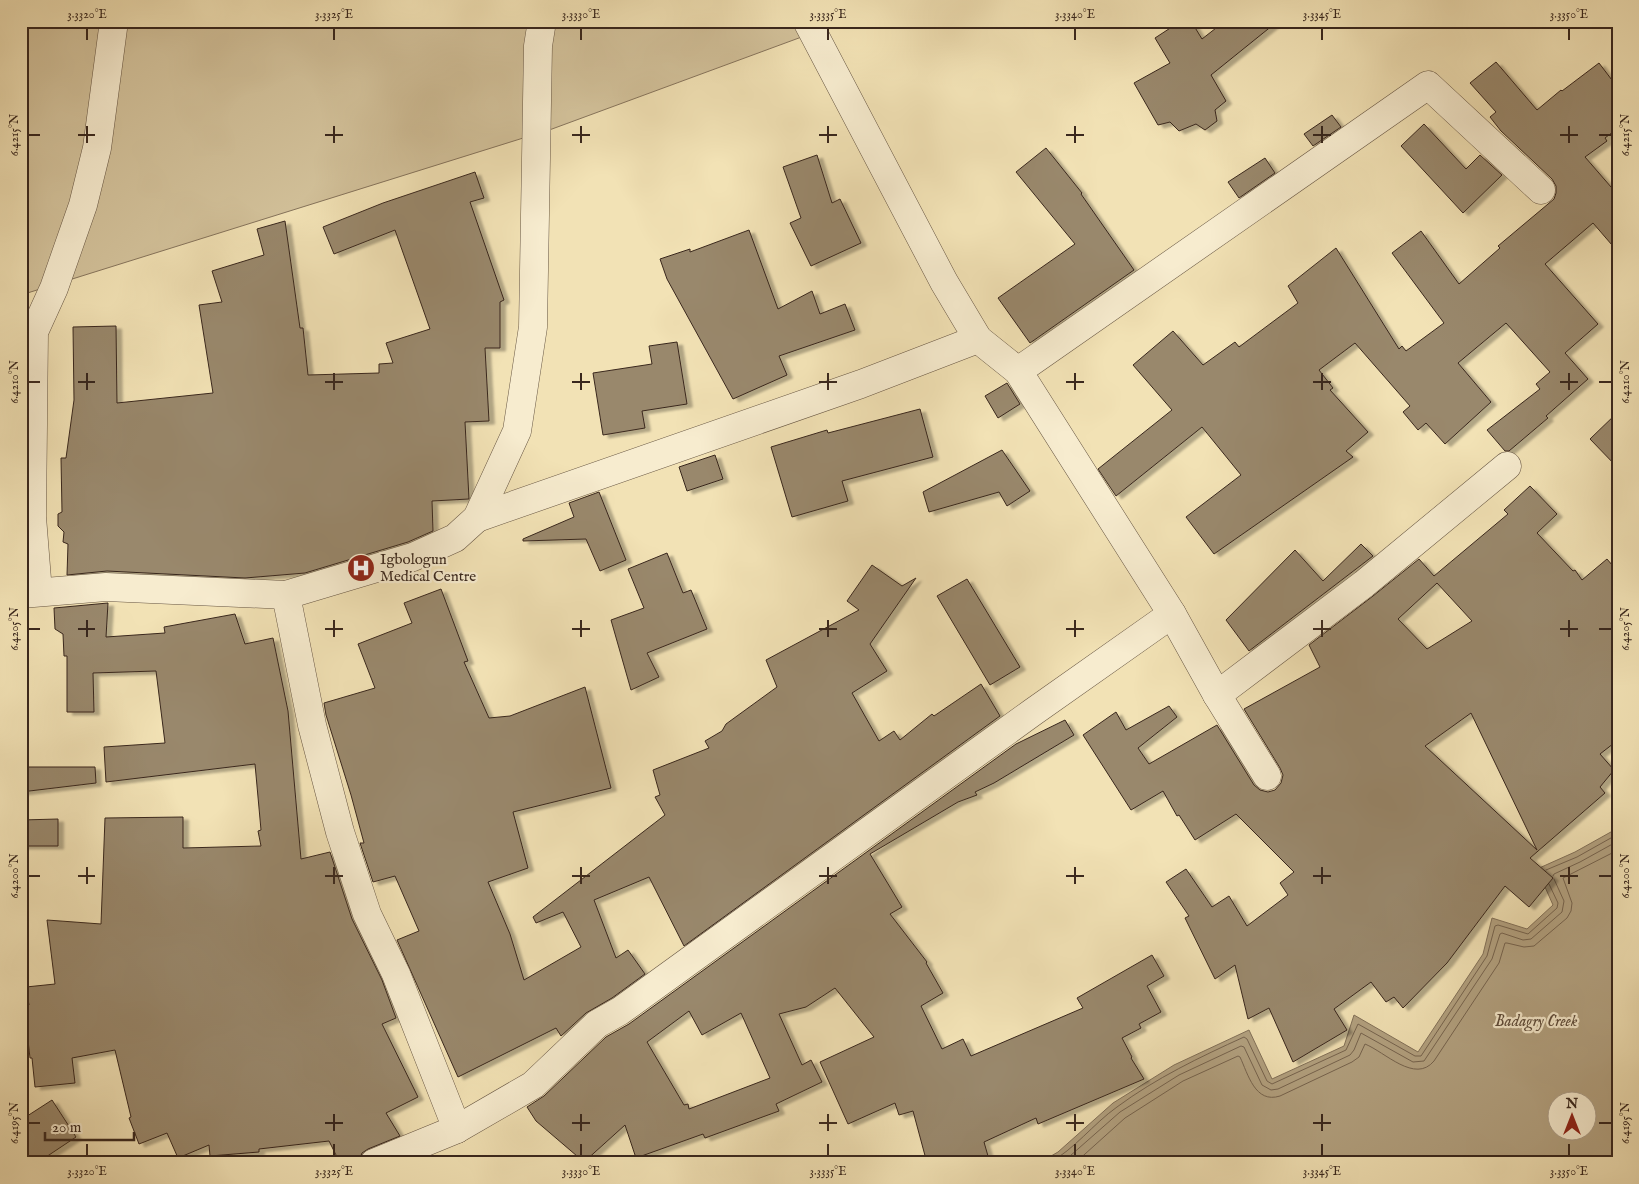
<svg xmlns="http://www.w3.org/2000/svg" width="1639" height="1184" viewBox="0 0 1639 1184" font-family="'IM FELL English',serif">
	<defs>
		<filter id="shadow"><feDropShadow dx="5.5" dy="3" stdDeviation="1" flood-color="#0004"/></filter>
	</defs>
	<rect width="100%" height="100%" fill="#f2e2b5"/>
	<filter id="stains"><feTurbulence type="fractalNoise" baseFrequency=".004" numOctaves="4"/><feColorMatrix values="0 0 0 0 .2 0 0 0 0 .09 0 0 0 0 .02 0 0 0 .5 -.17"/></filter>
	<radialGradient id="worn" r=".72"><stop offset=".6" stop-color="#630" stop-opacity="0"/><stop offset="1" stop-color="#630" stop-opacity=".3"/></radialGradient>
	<path fill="#d3c29b" stroke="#86745c" d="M 21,21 L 823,21 L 826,28 L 552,129 L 21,295 Z"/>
	<path fill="#b3a281" stroke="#827159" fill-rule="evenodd" d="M 1618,828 L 1618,1163 L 1039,1163 L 1058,1152 L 1113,1103 L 1174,1065 L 1249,1030 L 1272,1079 L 1344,1046 L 1354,1015 L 1418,1052 L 1483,954 L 1492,918 L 1527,929 L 1553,905 L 1537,869 L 1575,852 ZM 1556,1102 L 1586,1102 L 1586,1132 L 1556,1132 Z"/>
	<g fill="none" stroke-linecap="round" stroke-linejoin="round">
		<g stroke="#76644f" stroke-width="1">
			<path d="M 1546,870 L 1577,857 L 1618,834"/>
			<path d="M 1553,876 L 1554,874 L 1580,862 L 1618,841"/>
			<path d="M 1049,1163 C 1075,1149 1093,1124 1117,1107 C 1156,1078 1200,1057 1244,1037 L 1247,1039 L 1267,1081 L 1272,1084 L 1346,1050 L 1358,1024 L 1415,1056 L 1421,1056 L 1487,956 L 1495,926 L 1498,925 L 1528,934 L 1557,908 L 1558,903 L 1549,884"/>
			<path d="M 1062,1163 L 1120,1112 L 1179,1075 L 1241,1046 L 1244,1047 L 1262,1085 L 1271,1090 L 1278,1089 L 1350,1055 L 1354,1050 L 1361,1033 L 1413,1062 L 1424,1061 L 1492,959 L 1500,934 L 1502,933 L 1523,940 L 1531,939 L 1562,912 L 1564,901 L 1554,879"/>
			<path d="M 1075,1163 L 1125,1118 L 1183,1081 L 1238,1056 L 1240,1057 C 1248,1074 1255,1104 1280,1096 L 1352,1062 L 1359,1057 L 1365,1044 C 1385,1052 1415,1084 1434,1061 L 1499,963 L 1505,943 L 1507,943 L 1524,947 L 1534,946 L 1567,918 L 1571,911 L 1572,903 L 1563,878 L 1618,850"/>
		</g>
	</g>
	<g fill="#99886c" stroke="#39271d" fill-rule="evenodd" filter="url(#shadow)">
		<path d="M 1181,21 L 1191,21 L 1202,39 L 1225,21 L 1278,21 L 1211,75 L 1226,101 L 1215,110 L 1217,121 L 1205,130 L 1196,124 L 1179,131 L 1170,122 L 1158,125 L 1134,83 L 1170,63 L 1155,38 Z"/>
		<path d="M 1496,62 L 1537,110 L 1561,90 L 1562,91 L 1599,63 L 1618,88 L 1618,128 L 1605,138 L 1607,141 L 1585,157 L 1618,195 L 1618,252 L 1593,223 L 1545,264 L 1598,324 L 1565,353 L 1588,379 L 1546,416 L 1548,418 L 1509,451 L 1505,451 L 1487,430 L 1540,389 L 1536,384 L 1550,372 L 1506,323 L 1458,363 L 1491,402 L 1445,444 L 1426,423 L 1418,430 L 1403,412 L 1410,406 L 1355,343 L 1319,370 L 1333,388 L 1330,390 L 1368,432 L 1346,451 L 1353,457 L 1214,554 L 1186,517 L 1241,475 L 1202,427 L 1116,496 L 1098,469 L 1172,410 L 1133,365 L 1173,331 L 1203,365 L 1235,342 L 1239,347 L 1298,303 L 1288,286 L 1336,248 L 1399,349 L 1402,346 L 1406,351 L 1444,323 L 1392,253 L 1421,231 L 1459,284 L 1500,248 L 1498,246 L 1554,199 L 1556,193 L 1556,186 L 1552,179 L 1501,131 L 1490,117 L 1496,112 L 1470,83 Z"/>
		<path d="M 1332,115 L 1341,127 L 1313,146 L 1304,134 Z"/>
		<path d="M 1424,124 L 1466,169 L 1480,155 L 1502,175 L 1463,213 L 1401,146 Z"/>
		<path d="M 1046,148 L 1082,193 L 1081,194 L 1134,270 L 1030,343 L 998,298 L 1075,244 L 1016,172 Z"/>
		<path d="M 817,155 L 832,203 L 840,199 L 861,243 L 811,266 L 790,223 L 801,218 L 783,167 Z"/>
		<path d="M 1265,158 L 1275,173 L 1239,198 L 1228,182 Z"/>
		<path d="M 475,172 L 484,198 L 470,202 L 504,300 L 500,302 L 500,348 L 485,348 L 489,421 L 465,422 L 469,499 L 432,501 L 433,531 L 408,542 L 305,573 L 245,578 L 107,571 L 67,575 L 68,544 L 63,542 L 64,532 L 58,526 L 58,514 L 62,512 L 61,458 L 66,458 L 74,400 L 73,327 L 116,326 L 117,403 L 213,393 L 199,305 L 222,302 L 212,271 L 264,255 L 257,229 L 285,221 L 300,328 L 303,328 L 308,375 L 379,373 L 379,364 L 393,363 L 386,343 L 430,329 L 395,230 L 334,254 L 323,227 L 383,203 Z"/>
		<path d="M 749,230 L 778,309 L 812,291 L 820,314 L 845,304 L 855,330 L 779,356 L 787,375 L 733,399 L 667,279 L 660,259 L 690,249 L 690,252 Z"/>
		<path d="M 677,342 L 687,404 L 642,411 L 645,428 L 603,435 L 593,373 L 652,364 L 649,346 Z"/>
		<path d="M 1007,383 L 1020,404 L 998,418 L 985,396 Z"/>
		<path d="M 920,409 L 933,457 L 842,481 L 848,501 L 792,517 L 771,447 L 827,430 L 828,433 Z"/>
		<path d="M 1618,412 L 1618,468 L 1590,439 Z"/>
		<path d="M 1002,450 L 1030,491 L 1007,506 L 999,492 L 929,512 L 923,492 Z"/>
		<path d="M 715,455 L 723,479 L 687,491 L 679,467 Z"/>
		<path d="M 1530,486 L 1557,514 L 1537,533 L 1573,571 L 1575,570 L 1582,580 L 1607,559 L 1618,572 L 1618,740 L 1600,754 L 1614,770 L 1600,787 L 1605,793 L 1530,858 L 1553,878 L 1529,907 L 1505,886 L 1447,963 L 1403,1008 L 1394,997 L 1386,1002 L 1371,982 L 1334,1009 L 1347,1030 L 1293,1062 L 1269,1008 L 1248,1019 L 1235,965 L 1215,979 L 1185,918 L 1189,916 L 1166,882 L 1186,869 L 1212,907 L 1229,896 L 1247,926 L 1288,895 L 1280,883 L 1294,872 L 1236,814 L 1195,840 L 1179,815 L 1177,816 L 1163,791 L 1131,810 L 1083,735 L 1116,712 L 1126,730 L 1169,706 L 1177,717 L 1138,748 L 1149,764 L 1217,725 L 1254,785 L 1260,790 L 1268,792 L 1275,790 L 1281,783 L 1283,775 L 1280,768 L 1244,709 L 1320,667 L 1309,645 L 1373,596 L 1419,559 L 1434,576 L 1508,514 L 1504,510 ZM 1437,583 L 1472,621 L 1427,649 L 1398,619 ZM 1471,713 L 1537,850 L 1425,746 Z"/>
		<path d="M 599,492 L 626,560 L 600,571 L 586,539 L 523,541 L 523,539 L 574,517 L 569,503 Z"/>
		<path d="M 1361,544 L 1373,556 L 1249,651 L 1226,620 L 1295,550 L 1323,581 Z"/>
		<path d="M 667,553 L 683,593 L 691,590 L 707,629 L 647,653 L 659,677 L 631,690 L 611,620 L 644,608 L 628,569 Z"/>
		<path d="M 872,565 L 902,586 L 916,578 L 870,644 L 887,671 L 852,693 L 879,741 L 894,731 L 900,740 L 932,714 L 934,716 L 981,684 L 1000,716 L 684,946 L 649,877 L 594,900 L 616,958 L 628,950 L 645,974 L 612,998 L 586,1013 L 561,1036 L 556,1028 L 458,1077 L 397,940 L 419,931 L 395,876 L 373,882 L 360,843 L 364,843 L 351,795 L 326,715 L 324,703 L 375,688 L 358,644 L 412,623 L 404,603 L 441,589 L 468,661 L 464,662 L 489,718 L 510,716 L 585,687 L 611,788 L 513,812 L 528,868 L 488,882 L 510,934 L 524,980 L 581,947 L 563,912 L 536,923 L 533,917 L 665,815 L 655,797 L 660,795 L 653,770 L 709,748 L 705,741 L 722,731 L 726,724 L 777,687 L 766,660 L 859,610 L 847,601 Z"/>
		<path d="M 967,579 L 1020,667 L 990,685 L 937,596 Z"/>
		<path d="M 108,603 L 106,637 L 165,633 L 164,627 L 235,614 L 245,644 L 273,638 L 288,711 L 301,859 L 330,852 L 352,919 L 382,980 L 396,1018 L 382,1024 L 418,1097 L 386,1113 L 400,1136 L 368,1149 L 362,1153 L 360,1158 L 351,1163 L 340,1163 L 329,1141 L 259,1149 L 259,1152 L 210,1156 L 209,1145 L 178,1158 L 167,1133 L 139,1144 L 129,1118 L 131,1117 L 115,1050 L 72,1058 L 75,1083 L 35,1087 L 32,1058 L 30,1058 L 24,1005 L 29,1005 L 26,987 L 55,984 L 47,920 L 101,924 L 105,818 L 183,817 L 183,848 L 261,846 L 258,831 L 261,830 L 255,764 L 106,782 L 104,747 L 165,743 L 156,671 L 93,673 L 94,712 L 67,712 L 67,656 L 64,656 L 63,634 L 55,629 L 54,608 Z"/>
		<path d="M 1065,720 L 1074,735 L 994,783 L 975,792 L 977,795 L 958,802 L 870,854 L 902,907 L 890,914 L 927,962 L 926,963 L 943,993 L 921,1006 L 942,1049 L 963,1039 L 971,1056 L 1083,1008 L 1077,998 L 1152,955 L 1164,976 L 1147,986 L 1161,1012 L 1139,1024 L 1141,1028 L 1122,1038 L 1132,1057 L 1131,1058 L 1144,1079 L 1038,1124 L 1036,1118 L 984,1142 L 990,1163 L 927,1163 L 913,1111 L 899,1115 L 895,1103 L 848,1124 L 820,1062 L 874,1037 L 835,988 L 806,1007 L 779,1014 L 802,1065 L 811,1060 L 822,1082 L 776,1104 L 779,1111 L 705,1138 L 703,1134 L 636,1158 L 625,1125 L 584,1162 L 536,1121 L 527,1107 L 544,1096 L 606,1037 L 629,1024 L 1016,744 ZM 689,1011 L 702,1035 L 741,1013 L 770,1078 L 689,1109 L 688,1104 L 684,1105 L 647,1042 Z"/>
		<path d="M 21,767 L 95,767 L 96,783 L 21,792 Z"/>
		<path d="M 58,819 L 58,846 L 21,846 L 21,820 Z"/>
		<path d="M 52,1100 L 76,1137 L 37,1163 L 34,1163 L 21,1144 L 21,1120 Z"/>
	</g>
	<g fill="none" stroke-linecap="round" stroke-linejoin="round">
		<g stroke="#675643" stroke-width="29">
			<g id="minor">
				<path d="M 807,21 L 944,282 L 978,339 L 1018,371 L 1172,614 L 1217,695 L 1267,776"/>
				<path d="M 1018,371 L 1428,85 L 1541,190"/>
				<path d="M 477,518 L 861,384 L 978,339"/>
				<path d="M 38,592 L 32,517 L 34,332 L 54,288 L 83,205 L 97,148 L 114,21"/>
				<path d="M 21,594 L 106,587 L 286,595 L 413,557 L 455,538 L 477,518 L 517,431 L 533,327 L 538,46 L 542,21"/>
				<path d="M 286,595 L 312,725 L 340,832 L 367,914 L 396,974 L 457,1129"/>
				<path d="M 1217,695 L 1364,584 L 1507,466"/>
				<path d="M 374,1163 L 457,1129 L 533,1085 L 597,1024 L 620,1011 L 1033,712 L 1172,614"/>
			</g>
		</g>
		<use href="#minor" stroke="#f7eccf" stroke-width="28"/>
	</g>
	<path fill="none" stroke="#39271d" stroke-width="2" d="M 87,28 L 87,40M 334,28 L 334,40M 581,28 L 581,40M 828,28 L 828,40M 1075,28 L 1075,40M 1322,28 L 1322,40M 1569,28 L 1569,40M 87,126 L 87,143M 334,126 L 334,143M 581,126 L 581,143M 828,126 L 828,143M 1075,126 L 1075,143M 1322,126 L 1322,143M 1569,126 L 1569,143M 28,135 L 40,135M 78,135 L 95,135M 325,135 L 343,135M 572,135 L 590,135M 819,135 L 837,135M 1066,135 L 1084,135M 1313,135 L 1331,135M 1560,135 L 1578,135M 1599,135 L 1612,135M 87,373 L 87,390M 334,373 L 334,390M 581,373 L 581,390M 828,373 L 828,390M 1075,373 L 1075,390M 1322,373 L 1322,390M 1569,373 L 1569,390M 28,382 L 40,382M 78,382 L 95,382M 325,382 L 343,382M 572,382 L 590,382M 819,382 L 837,382M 1066,382 L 1084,382M 1313,382 L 1331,382M 1560,382 L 1578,382M 1599,382 L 1612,382M 87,620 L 87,637M 334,620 L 334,637M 581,620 L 581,637M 828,620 L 828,637M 1075,620 L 1075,637M 1322,620 L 1322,637M 1569,620 L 1569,637M 28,629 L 40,629M 78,629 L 95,629M 325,629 L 343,629M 572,629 L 590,629M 819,629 L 837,629M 1066,629 L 1084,629M 1313,629 L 1331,629M 1560,629 L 1578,629M 1599,629 L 1612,629M 87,867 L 87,884M 334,867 L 334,884M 581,867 L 581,884M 828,867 L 828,884M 1075,867 L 1075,884M 1322,867 L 1322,884M 1569,867 L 1569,884M 28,876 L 40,876M 78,876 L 95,876M 325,876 L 343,876M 572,876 L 590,876M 819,876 L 837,876M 1066,876 L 1084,876M 1313,876 L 1331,876M 1560,876 L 1578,876M 1599,876 L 1612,876M 334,1114 L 334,1131M 581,1114 L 581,1131M 828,1114 L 828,1131M 1075,1114 L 1075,1131M 1322,1114 L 1322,1131M 28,1123 L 40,1123M 325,1123 L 343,1123M 572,1123 L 590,1123M 819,1123 L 837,1123M 1066,1123 L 1084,1123M 1313,1123 L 1331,1123M 1599,1123 L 1612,1123M 87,1144 L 87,1156M 334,1144 L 334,1156M 581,1144 L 581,1156M 828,1144 L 828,1156M 1075,1144 L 1075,1156M 1322,1144 L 1322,1156M 1569,1144 L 1569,1156"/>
	<defs>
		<g id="hospital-disc" transform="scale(1.4375)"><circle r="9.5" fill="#8f2418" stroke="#f7eccf"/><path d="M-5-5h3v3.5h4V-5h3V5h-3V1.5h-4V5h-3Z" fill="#fff"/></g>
	</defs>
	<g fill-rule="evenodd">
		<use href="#hospital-disc" x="361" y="568"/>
	</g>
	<g text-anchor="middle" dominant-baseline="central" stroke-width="4.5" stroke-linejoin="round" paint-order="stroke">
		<g font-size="15" fill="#39271d" stroke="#f7eccf" text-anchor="start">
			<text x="380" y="559">Igbologun<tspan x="380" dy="17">Medical Centre</tspan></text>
		</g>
		<g font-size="16" font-style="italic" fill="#5e4c3b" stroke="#f7eccf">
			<text x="1536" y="1022">Badagry Creek</text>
		</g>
	</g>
	<rect width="1639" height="1184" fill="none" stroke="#f2e2b5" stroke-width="55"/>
	<g transform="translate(1572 1116)"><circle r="24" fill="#f7eccf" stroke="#ab9d88"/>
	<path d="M0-4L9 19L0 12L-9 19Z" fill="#8f2418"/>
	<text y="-8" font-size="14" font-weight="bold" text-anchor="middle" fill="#39271d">N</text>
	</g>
	<path d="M45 1132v8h89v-8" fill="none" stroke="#39271d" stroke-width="2.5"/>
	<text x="52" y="1132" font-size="15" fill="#39271d" stroke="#f7eccf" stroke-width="4" paint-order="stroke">20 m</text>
	<rect x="28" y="28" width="1584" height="1128" fill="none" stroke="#39271d" stroke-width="2"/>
	<g font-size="12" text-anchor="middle" fill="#39271d">
		<text x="87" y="18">3.3320°E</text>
		<text x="334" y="18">3.3325°E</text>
		<text x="581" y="18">3.3330°E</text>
		<text x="828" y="18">3.3335°E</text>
		<text x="1075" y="18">3.3340°E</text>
		<text x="1322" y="18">3.3345°E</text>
		<text x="1569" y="18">3.3350°E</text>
		<text transform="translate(14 135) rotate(-90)" y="4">6.4215°N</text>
		<text transform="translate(1625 135) rotate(-90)" y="4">6.4215°N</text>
		<text transform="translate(14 382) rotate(-90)" y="4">6.4210°N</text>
		<text transform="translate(1625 382) rotate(-90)" y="4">6.4210°N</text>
		<text transform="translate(14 629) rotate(-90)" y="4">6.4205°N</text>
		<text transform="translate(1625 629) rotate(-90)" y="4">6.4205°N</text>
		<text transform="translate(14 876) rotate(-90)" y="4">6.4200°N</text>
		<text transform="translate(1625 876) rotate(-90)" y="4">6.4200°N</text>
		<text transform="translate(14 1123) rotate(-90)" y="4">6.4195°N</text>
		<text transform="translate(1625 1123) rotate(-90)" y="4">6.4195°N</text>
		<text x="87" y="1175">3.3320°E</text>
		<text x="334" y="1175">3.3325°E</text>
		<text x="581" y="1175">3.3330°E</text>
		<text x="828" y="1175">3.3335°E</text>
		<text x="1075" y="1175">3.3340°E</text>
		<text x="1322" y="1175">3.3345°E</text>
		<text x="1569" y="1175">3.3350°E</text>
	</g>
	<rect width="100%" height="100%" filter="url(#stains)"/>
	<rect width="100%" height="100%" fill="url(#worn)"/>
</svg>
